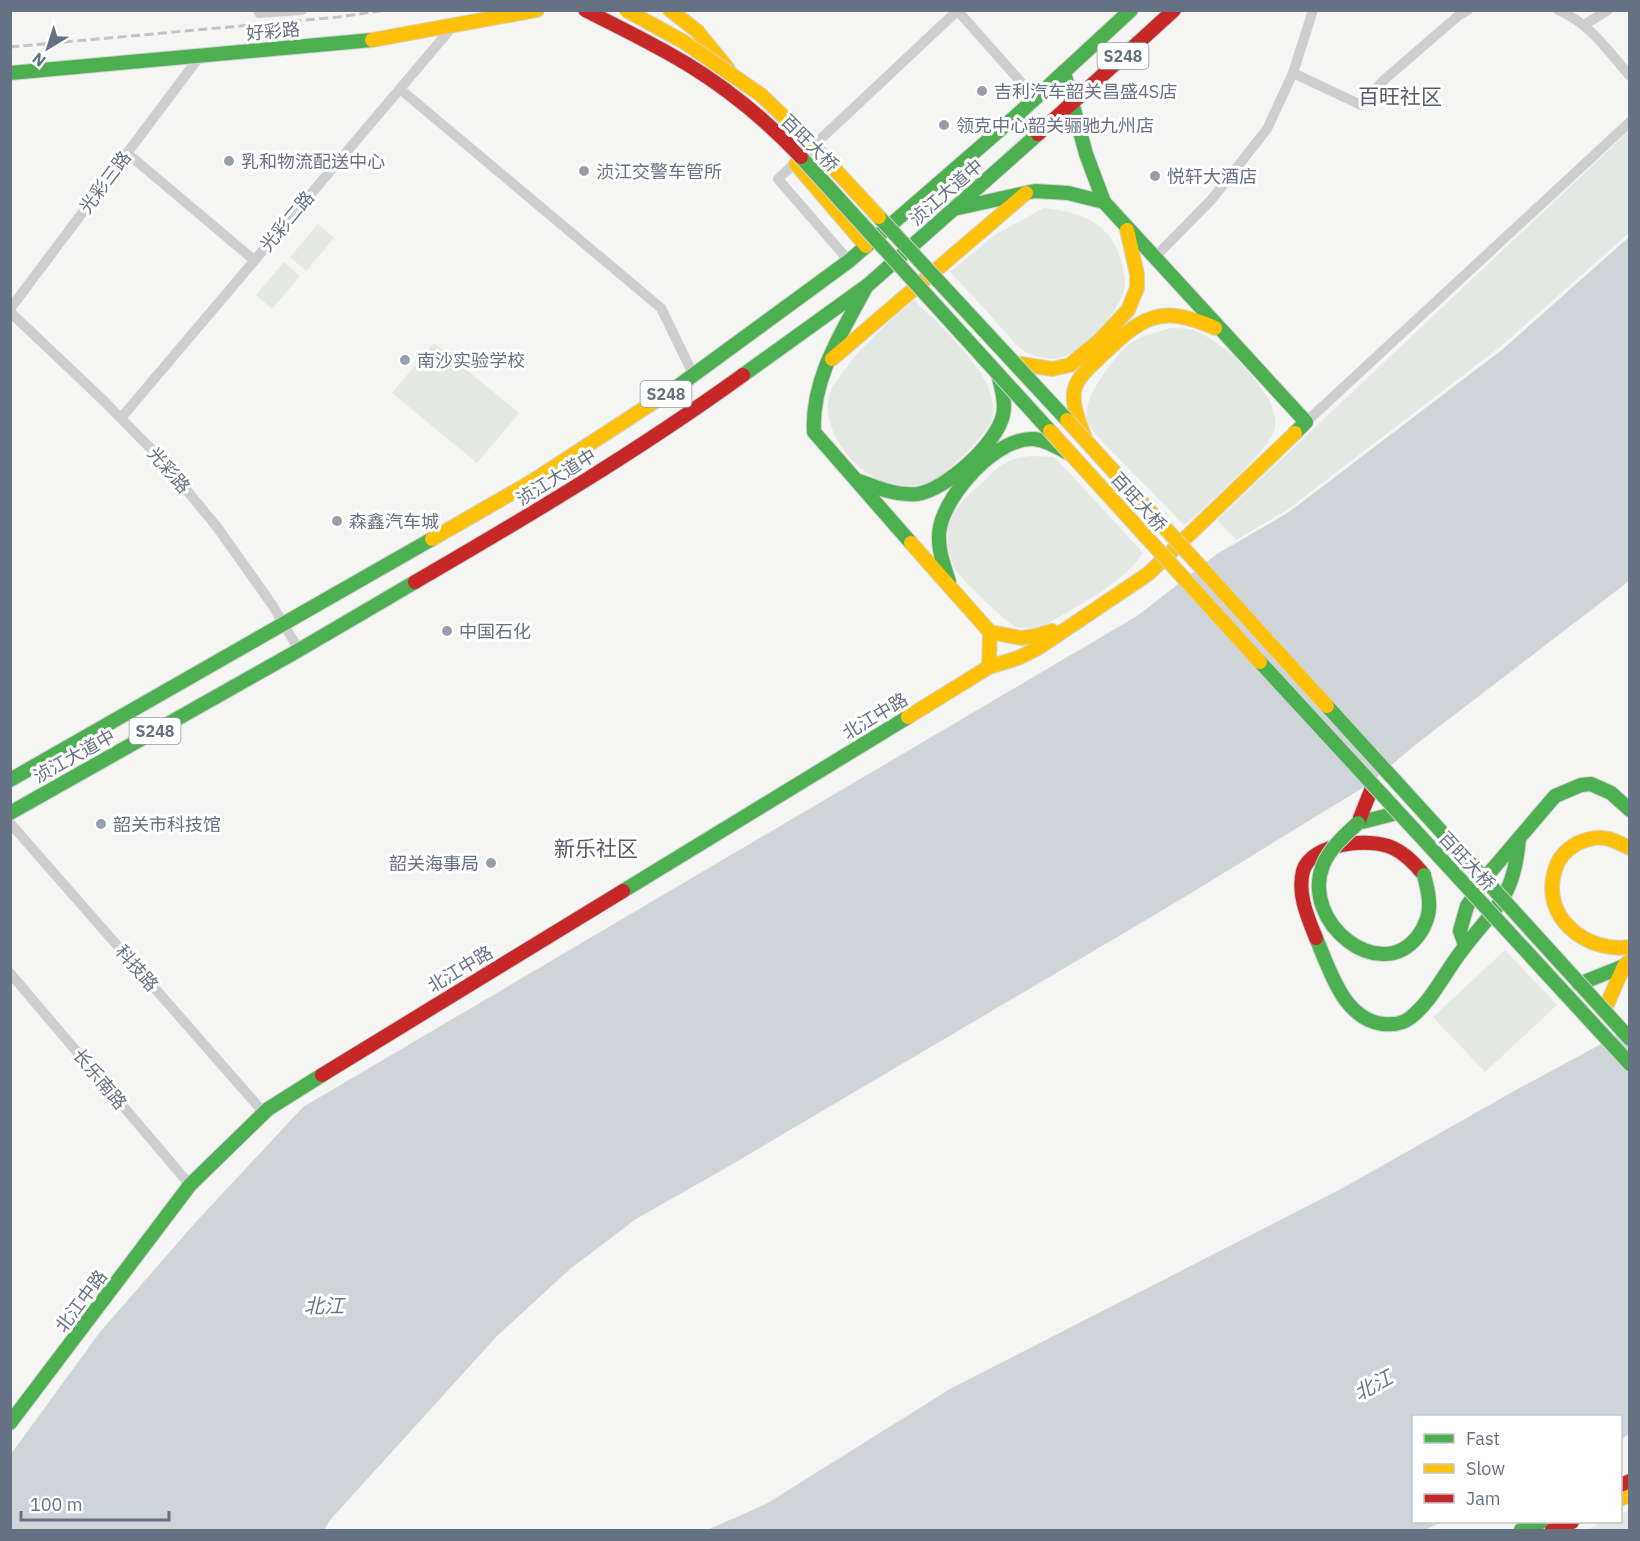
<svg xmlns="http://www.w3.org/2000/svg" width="1640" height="1541" viewBox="0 0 1640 1541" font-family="'IBM Plex Sans','Noto Sans SC',sans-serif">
	<rect width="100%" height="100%" fill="#f5f5f4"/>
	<g fill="#e4e8e2">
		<path d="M 1629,131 L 1629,233 L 1500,347 L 1287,510 L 1236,540 L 1217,520 Z"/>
		<path d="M 1044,208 C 1082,212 1114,224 1122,265 C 1123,271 1126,278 1125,283 C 1123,310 1080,359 1052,359 C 1045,359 1033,356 1026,352 C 1018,348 1012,339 1006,333 C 988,312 969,292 950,272 L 996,234 Z"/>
		<path d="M 318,224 L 334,238 L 306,271 L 290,257 Z"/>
		<path d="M 284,262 L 300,276 L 272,309 L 256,295 Z"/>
		<path d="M 914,300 C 939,326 999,375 993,415 C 991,433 947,470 933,484 C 917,485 899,488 883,482 C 852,469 817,425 831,390 C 833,385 838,380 841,375 C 862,345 887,323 914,300 Z"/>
		<path d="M 1171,328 C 1176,328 1183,328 1189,329 C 1206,333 1231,352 1242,365 C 1257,382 1278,404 1275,428 C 1271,450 1202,510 1184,525 L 1096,435 C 1094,431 1090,427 1088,423 C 1079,400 1114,357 1131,343 C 1142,335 1158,332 1171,328 Z"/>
		<path d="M 434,343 L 519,413 L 477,463 L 392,393 Z"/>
		<path d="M 1031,456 L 1053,457 L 1068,471 L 1143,553 C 1120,586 1078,605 1044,626 C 1036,627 1025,629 1017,627 C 1007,624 959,577 954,567 C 950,558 946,541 948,531 C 950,511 967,496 981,484 C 1001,465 1004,459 1031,456 Z"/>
		<path d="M 1505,950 L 1557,1005 L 1485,1072 L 1433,1017 Z"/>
		<path d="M 1629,1510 L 1629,1530 L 1586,1530 L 1604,1522 L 1620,1522 L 1621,1514 Z"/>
	</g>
	<g fill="#ced4d8">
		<path d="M 1629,237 L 1629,581 L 1415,745 L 1369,784 L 1173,904 L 724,1169 L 636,1219 L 570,1269 L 497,1336 L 331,1519 L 324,1530 L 11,1530 L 11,1454 L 100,1332 L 195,1223 L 303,1107 L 1137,616 L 1217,554 L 1289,512 L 1503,349 Z"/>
		<path d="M 1629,1029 L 1630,1433 L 1621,1440 L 1620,1416 L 1414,1416 L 1414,1522 L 1443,1522 L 1424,1530 L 707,1530 L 766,1504 L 950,1389 L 1341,1189 L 1516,1090 Z"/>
	</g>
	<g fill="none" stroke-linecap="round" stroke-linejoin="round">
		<g stroke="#d2d3d3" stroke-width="16">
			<g id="fast">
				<path d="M 1064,72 L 1086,154 L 1104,202 L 1306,422 L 1295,433"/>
				<path d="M 10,73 L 372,40"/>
				<path d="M 958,208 L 1035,191 L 1068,193 L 1104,202"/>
				<path d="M 865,289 C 841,334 811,380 814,432 L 911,543"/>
				<path d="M 743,375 L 868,285 L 1038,134"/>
				<path d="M 677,387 L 849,261 L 1016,116 L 1131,10"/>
				<path d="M 859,481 C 878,488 897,496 917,494 C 946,490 997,443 1003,415 C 1006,402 1001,387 998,374"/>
				<path d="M 949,582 C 944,565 936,546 940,527 C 947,493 996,437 1034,439 C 1046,440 1057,447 1068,453"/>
				<path d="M 10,780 L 432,539"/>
				<path d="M 10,813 L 299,650 L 415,582"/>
				<path d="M 1358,823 L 1397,813"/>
				<path d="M 623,891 L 908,717"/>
				<path d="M 1316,938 C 1330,970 1343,1019 1383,1024 C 1392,1025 1402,1024 1410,1018 C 1431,1002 1444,974 1460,953 C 1494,907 1514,901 1519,838"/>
				<path d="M 1465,945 L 1460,931 L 1467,906 L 1491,871 L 1555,796 L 1581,785 L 1591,784 L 1611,793 L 1630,810"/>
				<path d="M 1579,984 L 1624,966"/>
				<path d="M 10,1423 L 190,1185 L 268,1109 L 322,1075"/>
				<path d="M 1521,1530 L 1541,1522"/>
			</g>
		</g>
		<g stroke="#d2d3d3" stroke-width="16">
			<g id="slow">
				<path d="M 670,10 L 697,31 L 728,69"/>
				<path d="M 372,40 L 537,10"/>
				<path d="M 796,164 L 866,246"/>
				<path d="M 832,359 L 1026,193"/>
				<path d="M 1015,363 L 1052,369 L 1070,365 L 1099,341 L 1128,310 L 1137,288 L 1137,274 L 1127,230"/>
				<path d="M 1086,441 C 1081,426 1072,408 1074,392 C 1076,378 1089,368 1098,359 C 1140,319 1157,302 1215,328"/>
				<path d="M 432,539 L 531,482 L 677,387"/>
				<path d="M 911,543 L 990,632 L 1021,638 L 1035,636 L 1052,631"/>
				<path d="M 989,667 L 1018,658 L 1038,648 L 1148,574 L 1295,433"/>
				<path d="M 908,717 L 989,667 L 990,632"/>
				<path d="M 1630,848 C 1623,845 1616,841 1609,839 C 1599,836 1587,839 1578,843 C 1567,849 1558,858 1555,870 C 1540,917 1586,953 1630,947"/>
				<path d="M 1604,1011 L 1624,966 L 1630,961"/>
				<path d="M 1620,1499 L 1630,1495"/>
			</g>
		</g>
		<g stroke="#d2d3d3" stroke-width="16">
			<g id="jam">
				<path d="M 1038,134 L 1174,10"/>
				<path d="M 415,582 C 527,517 638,451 743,375"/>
				<path d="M 1358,823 L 1373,785"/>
				<path d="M 1316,938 C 1308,918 1297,894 1303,871 C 1311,843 1370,837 1393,848 C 1406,854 1415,864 1424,875"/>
				<path d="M 322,1075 L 623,891"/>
				<path d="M 1620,1485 L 1630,1481"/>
				<path d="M 1552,1530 L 1572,1522"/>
			</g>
		</g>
		<g stroke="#cdcecf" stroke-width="10">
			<path d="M 258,10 L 259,13 L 302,10"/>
			<path d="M 957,10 L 1035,98"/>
			<path d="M 1558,10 C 1591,24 1607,50 1630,76"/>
			<path d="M 1584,25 L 1608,10"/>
			<path d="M 1293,73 L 1361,105 L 1385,79 L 1458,16 L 1468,10"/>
			<path d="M 400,89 L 661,308 L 694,376"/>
			<path d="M 811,148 L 957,11"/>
			<path d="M 127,153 L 254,260"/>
			<path d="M 799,159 L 778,179 L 849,261"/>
			<path d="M 1155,257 L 1212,199 L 1267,129 L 1293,73 L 1313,10"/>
			<path d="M 10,309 L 200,56"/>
			<path d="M 10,312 L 103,400 L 161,459 L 217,527 L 273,606 L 299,650"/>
			<path d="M 121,418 L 454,25"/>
			<path d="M 1306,422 L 1630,122"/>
			<path d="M 10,823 L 264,1113"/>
			<path d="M 10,973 L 190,1185"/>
		</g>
		<use href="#fast" stroke="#4caf50" stroke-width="14"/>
		<use href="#slow" stroke="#ffc107" stroke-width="14"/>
		<use href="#jam" stroke="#c62828" stroke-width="14"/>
		<path stroke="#c3c4c4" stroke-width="3" stroke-dasharray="9 4.5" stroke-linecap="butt" d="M 10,47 L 339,17 L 385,10"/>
		<g stroke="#d2d3d3" stroke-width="16" stroke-linecap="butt">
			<g id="fast-bridge">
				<path d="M 801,157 L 1050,431"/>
				<path d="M 879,217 L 1067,420"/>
				<path d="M 1260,662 L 1630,1064"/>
				<path d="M 1327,706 L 1630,1039"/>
				<path d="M 1358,823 C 1345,835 1330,848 1323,865 C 1300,922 1380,986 1418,936 C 1425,927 1430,914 1429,902 C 1429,893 1426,884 1424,875"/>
			</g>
		</g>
		<g stroke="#d2d3d3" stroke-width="16" stroke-linecap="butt">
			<g id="slow-bridge">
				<path d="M 626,10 L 684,42 L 761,95 L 803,135 L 879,217"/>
				<path d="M 1067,420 L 1327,706"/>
				<path d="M 1050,431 L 1260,662"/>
			</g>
		</g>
		<g stroke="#d2d3d3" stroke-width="16" stroke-linecap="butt">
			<path id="jam-bridge" d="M 585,10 C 619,27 654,44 687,64 C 728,89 768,122 801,157"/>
		</g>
		<use href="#fast-bridge" stroke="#4caf50" stroke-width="14"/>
		<use href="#slow-bridge" stroke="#ffc107" stroke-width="14"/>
		<use href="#jam-bridge" stroke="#c62828" stroke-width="14"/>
	</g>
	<g fill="#989fab" stroke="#fff" stroke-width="2">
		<circle cx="982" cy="91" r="6"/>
		<circle cx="944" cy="125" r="6"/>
		<circle cx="229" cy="161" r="6"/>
		<circle cx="584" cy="171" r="6"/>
		<circle cx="1155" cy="176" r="6"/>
		<circle cx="405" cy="360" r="6"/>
		<circle cx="337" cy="521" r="6"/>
		<circle cx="447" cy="631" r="6"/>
		<circle cx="101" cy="824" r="6"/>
		<circle cx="491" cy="863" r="6"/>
	</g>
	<g text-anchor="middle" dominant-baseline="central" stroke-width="6" stroke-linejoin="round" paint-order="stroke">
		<g fill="#fff" stroke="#949ca8" stroke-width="1.5">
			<rect x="1097.5" y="43" width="51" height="26" rx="4.5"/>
			<rect x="640.5" y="381" width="51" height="26" rx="4.5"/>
			<rect x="129.5" y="718" width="51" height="26" rx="4.5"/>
		</g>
		<g font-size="16" font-weight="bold" fill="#667183">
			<text x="1123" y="56">S248</text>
			<text x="666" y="394">S248</text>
			<text x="155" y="731">S248</text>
		</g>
		<g font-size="18" fill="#667183" stroke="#fff">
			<text transform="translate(273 31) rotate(-5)">好彩路</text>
			<text transform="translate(810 143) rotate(45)">百旺大桥</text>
			<text transform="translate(105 182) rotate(-53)">光彩三路</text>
			<text transform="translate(946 192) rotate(-41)">浈江大道中</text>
			<text transform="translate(287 221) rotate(-50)">光彩二路</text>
			<text transform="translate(169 470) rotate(49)">光彩路</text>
			<text transform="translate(556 477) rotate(-32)">浈江大道中</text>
			<text transform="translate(1139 502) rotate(48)">百旺大桥</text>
			<text transform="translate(875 716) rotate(-31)">北江中路</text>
			<text transform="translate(74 756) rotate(-29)">浈江大道中</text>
			<text transform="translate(1467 861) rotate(47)">百旺大桥</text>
			<text transform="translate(137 968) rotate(49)">科技路</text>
			<text transform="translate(460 969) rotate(-31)">北江中路</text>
			<text transform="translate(100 1079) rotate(50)">长乐南路</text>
			<text transform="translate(81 1301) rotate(-53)">北江中路</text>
		</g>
		<g font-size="18" fill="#667183" stroke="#fff" text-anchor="start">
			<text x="994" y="91">吉利汽车韶关昌盛4S店</text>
			<text x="956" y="125">领克中心韶关骊驰九州店</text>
			<text x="241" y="161">乳和物流配送中心</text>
			<text x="596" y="171">浈江交警车管所</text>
			<text x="1167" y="176">悦轩大酒店</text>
			<text x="417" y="360">南沙实验学校</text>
			<text x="349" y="521">森鑫汽车城</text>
			<text x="459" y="631">中国石化</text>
			<text x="113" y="824">韶关市科技馆</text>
			<text x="479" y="863" text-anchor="end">韶关海事局</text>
		</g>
		<g font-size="20" font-style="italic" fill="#677986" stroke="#fff">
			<text x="324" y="1305">北江</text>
			<text transform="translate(1373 1385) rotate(-28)">北江</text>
		</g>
		<g font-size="21" fill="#545c68" stroke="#fff">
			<text x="1400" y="96">百旺社区</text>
			<text x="596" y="848">新乐社区</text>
		</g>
	</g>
	<rect width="1640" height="1541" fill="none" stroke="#667183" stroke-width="24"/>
	<rect x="1412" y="1415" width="210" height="108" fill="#ffffff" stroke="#c2c6cd" stroke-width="1.5"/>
	<rect x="1424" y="1434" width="30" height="9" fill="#4caf50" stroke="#c2c6cd" stroke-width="1.5"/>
	<text x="1466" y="1445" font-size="18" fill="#667183">Fast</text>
	<rect x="1424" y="1464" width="30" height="9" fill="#ffc107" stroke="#c2c6cd" stroke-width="1.5"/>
	<text x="1466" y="1475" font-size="18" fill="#667183">Slow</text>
	<rect x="1424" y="1494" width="30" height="9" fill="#c62828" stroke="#c2c6cd" stroke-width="1.5"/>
	<text x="1466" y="1505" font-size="18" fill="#667183">Jam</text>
	<g transform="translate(48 48) rotate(218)" stroke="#ffffff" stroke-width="4.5" paint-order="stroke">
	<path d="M0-4.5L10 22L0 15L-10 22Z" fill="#667183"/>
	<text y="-9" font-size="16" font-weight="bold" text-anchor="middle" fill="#667183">N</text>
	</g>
	<path d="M21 1511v9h148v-9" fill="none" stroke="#667183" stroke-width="3"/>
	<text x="30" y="1511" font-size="18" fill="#667183" stroke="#ffffff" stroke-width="4.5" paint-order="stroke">100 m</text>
</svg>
